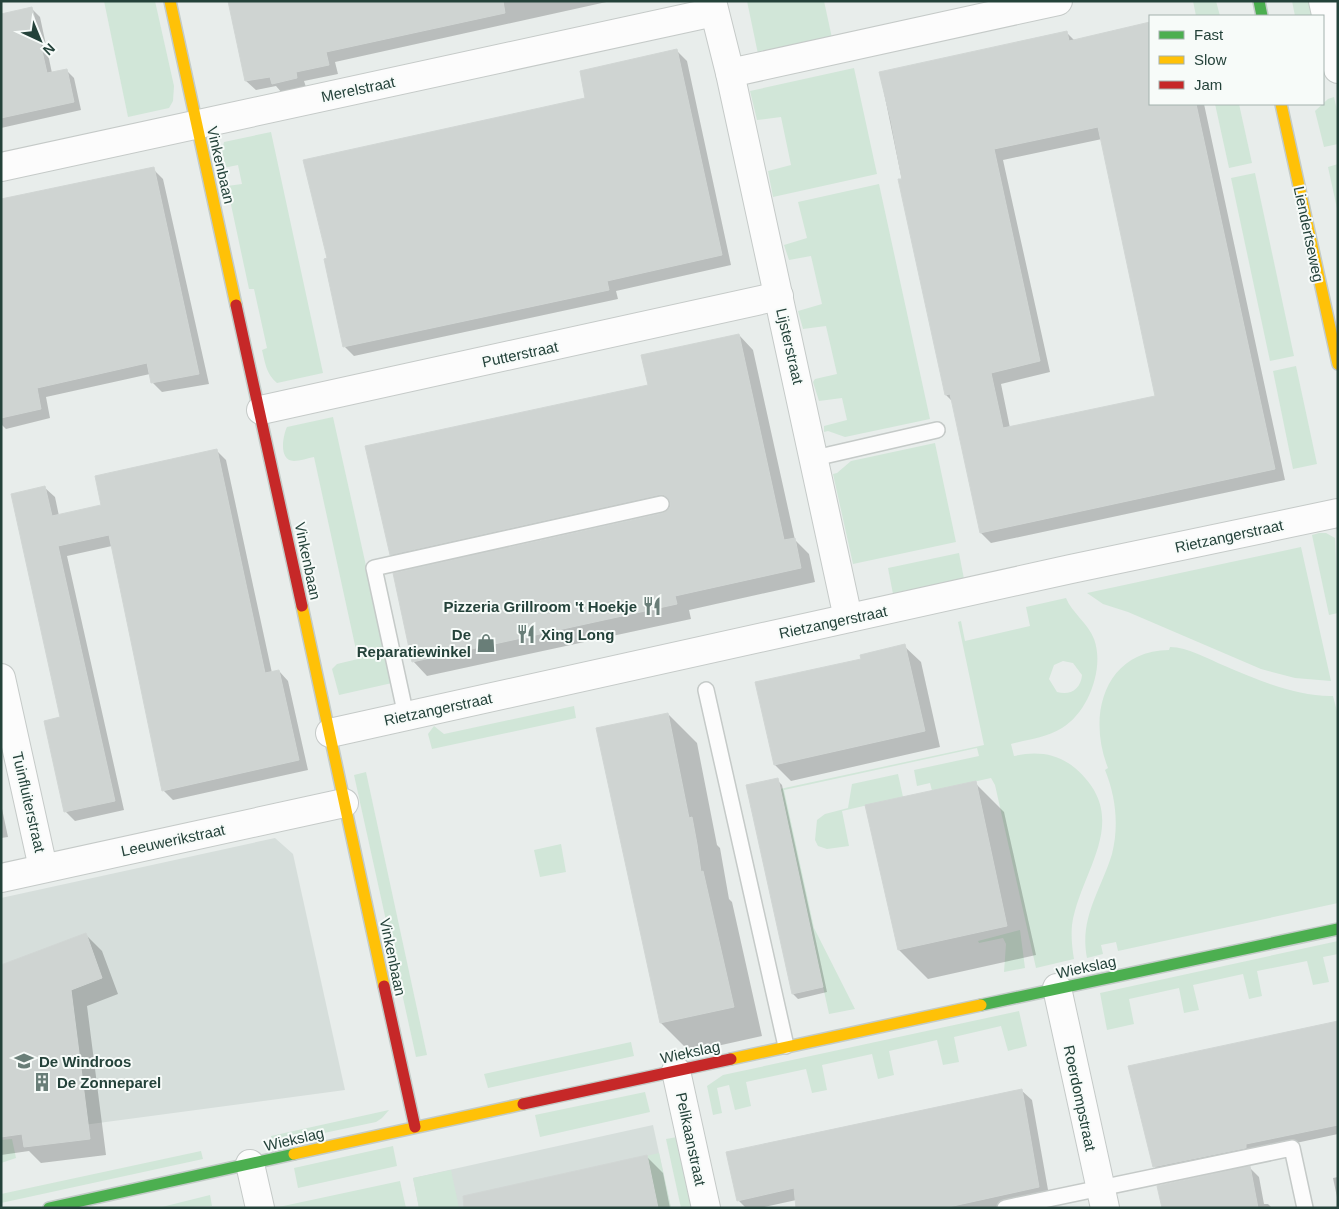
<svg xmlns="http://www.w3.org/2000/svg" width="1339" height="1209" viewBox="0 0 1339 1209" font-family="Arial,sans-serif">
	<rect width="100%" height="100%" fill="#e8edeb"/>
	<g fill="#d6dedb">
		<path d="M 275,838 L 293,854 L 345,1090 L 1,1136 L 1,898 Z"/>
		<path d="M 653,1125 L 671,1208 L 419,1208 L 413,1178 Z"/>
	</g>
	<g fill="#d1e6d8" fill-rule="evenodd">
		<path d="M 104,1 L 155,1 L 174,86 L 173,101 L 169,108 L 128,117 Z"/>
		<path d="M 747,1 L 824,1 L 832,38 L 758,54 Z"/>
		<path d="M 1193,1 L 1216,1 L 1220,16 L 1196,16 Z"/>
		<path d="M 1292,1 L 1310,1 L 1313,16 L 1295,16 Z"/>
		<path d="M 854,68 L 877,174 L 773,197 L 768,171 L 791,165 L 781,117 L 757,120 L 750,91 Z"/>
		<path d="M 1334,97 L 1338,115 L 1338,144 L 1324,147 L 1315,111 L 1328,99 Z"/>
		<path d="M 1215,104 L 1239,104 L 1252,163 L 1229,168 Z"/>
		<path d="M 271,132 L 323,373 L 277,383 C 266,374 265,362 262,350 L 267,348 L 254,289 L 249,289 L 227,186 L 242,184 L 238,165 L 223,168 L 221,155 L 224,142 Z"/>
		<path d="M 1338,164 L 1338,213 L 1328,167 Z"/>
		<path d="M 1255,173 L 1294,356 L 1270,361 L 1231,178 Z"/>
		<path d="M 879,184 L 930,419 L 845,437 L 828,431 L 824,432 L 824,426 L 847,420 L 842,398 L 819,401 L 813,382 L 815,379 L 837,374 L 826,326 L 803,329 L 798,311 L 822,304 L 811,256 L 789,260 L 784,245 L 807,238 L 798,202 Z"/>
		<path d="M 1296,366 L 1317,464 L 1293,469 L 1273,371 Z"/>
		<path d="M 333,417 L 392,683 L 339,695 L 332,669 L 337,664 L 358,659 L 314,457 C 308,458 300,461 294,461 C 278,461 283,435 287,427 Z"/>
		<path d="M 935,443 L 956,542 L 853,564 L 833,474 L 837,473 L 851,461 Z"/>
		<path d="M 1319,533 L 1326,533 L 1335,538 L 1338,613 L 1329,615 L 1312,535 Z"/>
		<path d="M 1301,547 L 1331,681 L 1295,678 L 1261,669 L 1128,612 L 1103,604 L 1087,593 Z"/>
		<path d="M 959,553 L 964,579 L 893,594 L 888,568 Z"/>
		<path d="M 1066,598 C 1072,613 1088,623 1094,639 C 1105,668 1088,713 1062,728 C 1046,738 1029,739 1011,744 L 1014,756 C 1036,751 1057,753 1075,768 C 1134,819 1080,870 1072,925 C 1071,936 1072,948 1074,959 L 1036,968 L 995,785 L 991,778 L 932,791 L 930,783 L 917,786 L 914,770 L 979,756 L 977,748 L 784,790 L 814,928 L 855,1009 L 829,1014 L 780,789 L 984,745 L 958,622 L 961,621 L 965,641 L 1030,626 L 1026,607 ZM 1063,661 L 1073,663 L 1082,675 C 1081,689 1070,696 1057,692 L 1049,679 L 1054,665 Z"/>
		<path d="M 1170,647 C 1188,647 1208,659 1225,666 C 1257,680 1298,697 1333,696 L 1338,715 L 1338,903 L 1118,951 L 1116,942 L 1101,945 L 1103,954 L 1087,958 C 1079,918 1101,890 1112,854 C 1119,826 1116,797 1105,770 L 1108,768 C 1087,716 1104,651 1169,650 Z"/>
		<path d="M 574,706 L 576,718 L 432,749 L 428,734 L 434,726 L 444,734 Z"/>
		<path d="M 366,772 L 427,1055 L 416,1057 L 354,775 Z"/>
		<path d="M 898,774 L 903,797 L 842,811 L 849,846 L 827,849 L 818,846 L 815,840 L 817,820 L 825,814 L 848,808 L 852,784 Z"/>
		<path d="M 561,844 L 566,872 L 540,877 L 534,850 Z"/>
		<path d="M 1020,930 L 1025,968 L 1004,972 L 1006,944 L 1003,938 L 979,943 L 978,941 Z"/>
		<path d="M 1338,941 L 1338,954 L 1323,957 L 1329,982 L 1313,985 L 1307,961 L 1257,971 L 1262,996 L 1249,999 L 1243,974 L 1193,985 L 1199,1010 L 1184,1013 L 1179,988 L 1129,999 L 1134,1024 L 1107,1030 L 1100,993 Z"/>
		<path d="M 1019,1011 L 1027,1046 L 1008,1051 L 1001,1026 L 954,1037 L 959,1062 L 943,1065 L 937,1040 L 889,1051 L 894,1075 L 878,1079 L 872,1054 L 822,1065 L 827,1090 L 812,1093 L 806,1069 L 746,1082 L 751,1106 L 735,1110 L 729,1085 L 717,1088 L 722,1113 L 713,1115 L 707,1086 L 723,1075 Z"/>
		<path d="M 631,1042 L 634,1056 L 488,1088 L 484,1074 Z"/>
		<path d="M 645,1092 L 650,1112 L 540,1137 L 535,1115 Z"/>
		<path d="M 389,1110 L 382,1118 L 376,1122 L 272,1144 L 271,1136 Z"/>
		<path d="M 677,1137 L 692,1208 L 681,1208 L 666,1139 Z"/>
		<path d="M 12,1139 L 16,1158 L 1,1163 L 1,1140 Z"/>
		<path d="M 393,1146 L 397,1166 L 298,1188 L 294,1168 Z"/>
		<path d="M 201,1151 L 203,1159 L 1,1203 L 1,1194 Z"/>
		<path d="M 659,1153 L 671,1208 L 658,1208 L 646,1156 Z"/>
		<path d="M 451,1170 L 459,1208 L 419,1208 L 413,1178 Z"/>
		<path d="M 400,1181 L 406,1208 L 274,1208 Z"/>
		<path d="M 210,1195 L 212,1206 L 158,1208 Z"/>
	</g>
	<g fill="#0003" fill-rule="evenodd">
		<path d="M 229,1 L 611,1 L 335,62 L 338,74 L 304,81 L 306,87 L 282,93 L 276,86 L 256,90 L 246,81 Z"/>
		<path d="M 32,9 L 40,17 L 52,73 L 66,70 L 74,78 L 81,110 L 1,128 L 1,16 Z"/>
		<path d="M 1150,24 L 1150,104 L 1204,104 L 1285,480 L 991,543 L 981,533 L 953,402 L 946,395 L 880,73 L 1067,33 L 1075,41 ZM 1102,139 L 1156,397 L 1010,428 L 1001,384 L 1050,372 L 1003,160 Z"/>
		<path d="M 677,51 L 687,61 L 731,265 L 616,291 L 618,299 L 354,356 L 344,346 L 587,99 Z"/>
		<path d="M 153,169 L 163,179 L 209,384 L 162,392 L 152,382 L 150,374 L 46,397 L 50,418 L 6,429 L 1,424 L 1,203 Z"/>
		<path d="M 739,335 L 753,350 L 795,540 L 809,554 L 815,582 L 689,610 L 691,619 L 427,676 L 413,661 L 668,510 L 405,569 L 391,554 L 650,386 Z"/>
		<path d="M 216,450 L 226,460 L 272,673 L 279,671 L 288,681 L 308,770 L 173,800 L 163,790 L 112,546 L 67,556 L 124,810 L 75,821 L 65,811 L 62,718 L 45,488 L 55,497 L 59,516 L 103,506 Z"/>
		<path d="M 904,646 L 921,662 L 940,747 L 791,781 L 775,765 L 862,660 Z"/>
		<path d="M 668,714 L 697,743 L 717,845 L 720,848 L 729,899 L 732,902 L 762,1036 L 690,1052 L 661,1023 L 597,729 Z"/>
		<path d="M 777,780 L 782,785 L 827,992 L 798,999 L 793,994 L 748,786 Z"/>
		<path d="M 975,783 L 1004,812 L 1036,955 L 928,979 L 899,950 Z"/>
		<path d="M 1,804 L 8,837 L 1,838 Z"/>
		<path d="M 86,935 L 102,951 L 118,994 L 87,1006 L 106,1155 L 41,1163 L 29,1151 L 1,1155 L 1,966 Z"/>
		<path d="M 1338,1023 L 1338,1134 L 1254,1152 L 1163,1176 L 1155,1167 L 1130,1067 Z"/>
		<path d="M 1021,1090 L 1032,1100 L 1050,1201 L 1018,1208 L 886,1208 L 879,1182 L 760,1208 L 746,1208 L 738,1200 Z"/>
		<path d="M 646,1156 L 663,1173 L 670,1208 L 492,1208 Z"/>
		<path d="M 1250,1168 L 1259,1177 L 1264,1204 L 1268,1204 L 1272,1208 L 1163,1208 Z"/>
		<path d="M 1338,1177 L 1338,1202 L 1333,1178 Z"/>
	</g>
	<g fill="#cfd4d2" stroke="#d1d6d4" fill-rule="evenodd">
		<path d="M 228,1 L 503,1 L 505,13 L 326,52 L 329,65 L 296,72 L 297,78 L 272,84 L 270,77 L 245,81 Z"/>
		<path d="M 32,7 L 47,73 L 67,69 L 74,102 L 1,118 L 1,14 Z"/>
		<path d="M 1150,22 L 1150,104 L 1196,104 L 1275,469 L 980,533 L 950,394 L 945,395 L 898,179 L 902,179 L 891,121 L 879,72 L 1067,31 L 1069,41 ZM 1098,127 L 1155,396 L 1003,428 L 991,373 L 1040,361 L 994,149 Z"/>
		<path d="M 677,49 L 722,255 L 607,281 L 609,290 L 343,347 L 324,259 L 327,258 L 303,160 L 585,98 L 580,71 Z"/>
		<path d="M 154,167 L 199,374 L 151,383 L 147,363 L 37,388 L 41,409 L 1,418 L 1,199 Z"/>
		<path d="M 739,334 L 784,540 L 795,538 L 801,568 L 675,596 L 677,604 L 412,662 L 393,573 L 663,513 L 670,507 L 670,502 L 664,495 L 659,495 L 390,555 L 365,446 L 648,385 L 641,355 Z"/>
		<path d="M 217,449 L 265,673 L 279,670 L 299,760 L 162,791 L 109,535 L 58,546 L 115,801 L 64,812 L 44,721 L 60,717 L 11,494 L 45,486 L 52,516 L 101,505 L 95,476 Z"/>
		<path d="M 905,644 L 925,731 L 774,765 L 755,682 L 861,659 L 860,655 Z"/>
		<path d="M 668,713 L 689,818 L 692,817 L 697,844 L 701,872 L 703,871 L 734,1007 L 660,1023 L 596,728 Z"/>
		<path d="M 778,778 L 823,987 L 792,994 L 746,785 Z"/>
		<path d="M 976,781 L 1007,926 L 898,950 L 865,805 Z"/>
		<path d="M 86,933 L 102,978 L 71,990 L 90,1139 L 24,1147 L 22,1134 L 1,1137 L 1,965 Z"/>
		<path d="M 1338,1021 L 1338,1125 L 1246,1144 L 1246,1148 L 1153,1167 L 1128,1066 Z"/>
		<path d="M 1022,1089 L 1039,1187 L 944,1208 L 796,1208 L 794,1188 L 737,1201 L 726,1152 Z"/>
		<path d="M 647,1155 L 658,1208 L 464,1208 L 463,1196 Z"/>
		<path d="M 1250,1166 L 1258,1208 L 1162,1208 L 1157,1186 Z"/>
	</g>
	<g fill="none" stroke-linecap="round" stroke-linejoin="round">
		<g stroke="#c5cac8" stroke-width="18">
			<g id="lane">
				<path d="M 815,458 L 937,430"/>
				<path d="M 706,690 L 786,1046"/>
				<path d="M 406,716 L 374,568 L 661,504"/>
				<path d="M 1005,1208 L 1292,1148 L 1305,1208"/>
			</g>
		</g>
		<g stroke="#c5cac8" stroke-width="30">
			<g id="street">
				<path d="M 712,1 L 730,73 L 848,618"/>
				<path d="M 1323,1 L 1338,69"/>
				<path d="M 730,73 L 1058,1"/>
				<path d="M 1,167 L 714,12"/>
				<path d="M 261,410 L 779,296"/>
				<path d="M 1,678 L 43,868"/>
				<path d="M 330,733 L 1071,569 L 1338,513"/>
				<path d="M 1,878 L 344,803"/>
				<path d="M 1057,988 L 1105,1208"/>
				<path d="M 676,1071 L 706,1208"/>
				<path d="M 250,1164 L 260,1208"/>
			</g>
		</g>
		<g stroke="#c3cbc8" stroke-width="14">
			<g id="fast">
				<path d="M 1259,1 L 1262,16"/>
				<path d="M 981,1005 L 1338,929"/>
				<path d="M 49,1208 L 294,1154"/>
			</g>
		</g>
		<g stroke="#c3cbc8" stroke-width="14">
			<g id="slow">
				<path d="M 170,1 L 236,305"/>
				<path d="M 1281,104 L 1338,364"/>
				<path d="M 302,606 L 384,986"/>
				<path d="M 731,1059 L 981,1005"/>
				<path d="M 294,1154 L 523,1104"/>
			</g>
		</g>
		<g stroke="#c3cbc8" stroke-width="14">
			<g id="jam">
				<path d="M 236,305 L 302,606"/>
				<path d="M 384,986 L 415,1127"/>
				<path d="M 523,1104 L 731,1059"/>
			</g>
		</g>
		<use href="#lane" stroke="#fcfcfc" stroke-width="15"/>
		<use href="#street" stroke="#fcfcfc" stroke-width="28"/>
		<use href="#fast" stroke="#4caf50" stroke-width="11"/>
		<use href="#slow" stroke="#ffc107" stroke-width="11"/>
		<use href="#jam" stroke="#c62828" stroke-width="11"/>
	</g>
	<defs>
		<g id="restaurant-bare" transform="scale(1.5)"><path d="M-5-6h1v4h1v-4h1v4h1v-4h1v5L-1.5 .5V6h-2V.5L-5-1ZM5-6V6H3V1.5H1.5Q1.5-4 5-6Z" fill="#697e78" stroke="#f7fbf9" stroke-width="2.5" paint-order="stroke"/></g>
		<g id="shop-bare" transform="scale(1.5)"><path d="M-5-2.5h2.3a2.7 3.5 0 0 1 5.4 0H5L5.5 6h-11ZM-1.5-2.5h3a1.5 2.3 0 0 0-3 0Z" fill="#697e78" stroke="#f7fbf9" stroke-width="2.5" paint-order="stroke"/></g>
		<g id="school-bare" transform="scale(1.5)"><path d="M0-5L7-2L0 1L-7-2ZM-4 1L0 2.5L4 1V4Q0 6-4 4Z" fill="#697e78" stroke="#f7fbf9" stroke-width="2.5" paint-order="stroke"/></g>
		<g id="building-bare" transform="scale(1.5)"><path d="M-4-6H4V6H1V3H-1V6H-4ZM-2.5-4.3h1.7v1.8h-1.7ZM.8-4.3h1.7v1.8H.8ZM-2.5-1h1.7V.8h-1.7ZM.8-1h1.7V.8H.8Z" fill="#697e78" stroke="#f7fbf9" stroke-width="2.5" paint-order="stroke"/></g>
	</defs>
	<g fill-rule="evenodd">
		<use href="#restaurant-bare" x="652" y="606"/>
		<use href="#restaurant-bare" x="526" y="634"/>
		<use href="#shop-bare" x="486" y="643"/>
		<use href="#school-bare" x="24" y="1061"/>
		<use href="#building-bare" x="42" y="1082"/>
	</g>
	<g text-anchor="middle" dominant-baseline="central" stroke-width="4" stroke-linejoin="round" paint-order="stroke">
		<g font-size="15" fill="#24423a" stroke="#f7fbf9">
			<text transform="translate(358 89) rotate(-12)">Merelstraat</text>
			<text transform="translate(221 165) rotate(77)">Vinkenbaan</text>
			<text transform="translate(1309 234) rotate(78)">Liendertseweg</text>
			<text transform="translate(790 346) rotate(77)">Lijsterstraat</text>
			<text transform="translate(520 354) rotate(-12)">Putterstraat</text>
			<text transform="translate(1229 536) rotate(-12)">Rietzangerstraat</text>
			<text transform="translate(308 561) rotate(78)">Vinkenbaan</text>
			<text transform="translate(833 622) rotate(-12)">Rietzangerstraat</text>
			<text transform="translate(438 709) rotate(-12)">Rietzangerstraat</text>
			<text transform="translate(29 802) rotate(77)">Tuinfluiterstraat</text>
			<text transform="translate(173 840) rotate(-12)">Leeuwerikstraat</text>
			<text transform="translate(393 957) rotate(78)">Vinkenbaan</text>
			<text transform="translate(1086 967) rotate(-12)">Wiekslag</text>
			<text transform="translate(690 1052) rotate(-12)">Wiekslag</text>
			<text transform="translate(1080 1098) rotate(78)">Roerdompstraat</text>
			<text transform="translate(294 1139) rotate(-13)">Wiekslag</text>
			<text transform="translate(691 1139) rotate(78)">Pelikaanstraat</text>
		</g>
		<g font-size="15" font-weight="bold" fill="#24423a" stroke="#f7fbf9" text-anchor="start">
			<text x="637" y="606" text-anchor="end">Pizzeria Grillroom 't Hoekje</text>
			<text x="471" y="634" text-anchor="end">De<tspan x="471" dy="17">Reparatiewinkel</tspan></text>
			<text x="541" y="634">Xing Long</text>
			<text x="39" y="1061">De Windroos</text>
			<text x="57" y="1082">De Zonneparel</text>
		</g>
	</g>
	<rect width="1339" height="1209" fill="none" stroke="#24423a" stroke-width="5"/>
	<rect x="1149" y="15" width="175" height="90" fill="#f7fbf9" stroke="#a3b1ad"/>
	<rect x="1159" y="31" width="25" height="8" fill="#4caf50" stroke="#a3b1ad"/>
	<text x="1194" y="40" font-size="15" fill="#24423a">Fast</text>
	<rect x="1159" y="56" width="25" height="8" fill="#ffc107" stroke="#a3b1ad"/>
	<text x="1194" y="65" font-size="15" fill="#24423a">Slow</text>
	<rect x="1159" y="81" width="25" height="8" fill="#c62828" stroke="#a3b1ad"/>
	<text x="1194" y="90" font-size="15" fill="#24423a">Jam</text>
	<g transform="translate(40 40) rotate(136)" stroke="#f7fbf9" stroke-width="4" paint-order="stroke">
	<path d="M0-4L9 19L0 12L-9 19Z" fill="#24423a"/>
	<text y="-8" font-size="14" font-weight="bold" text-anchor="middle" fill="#24423a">N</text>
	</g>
</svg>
